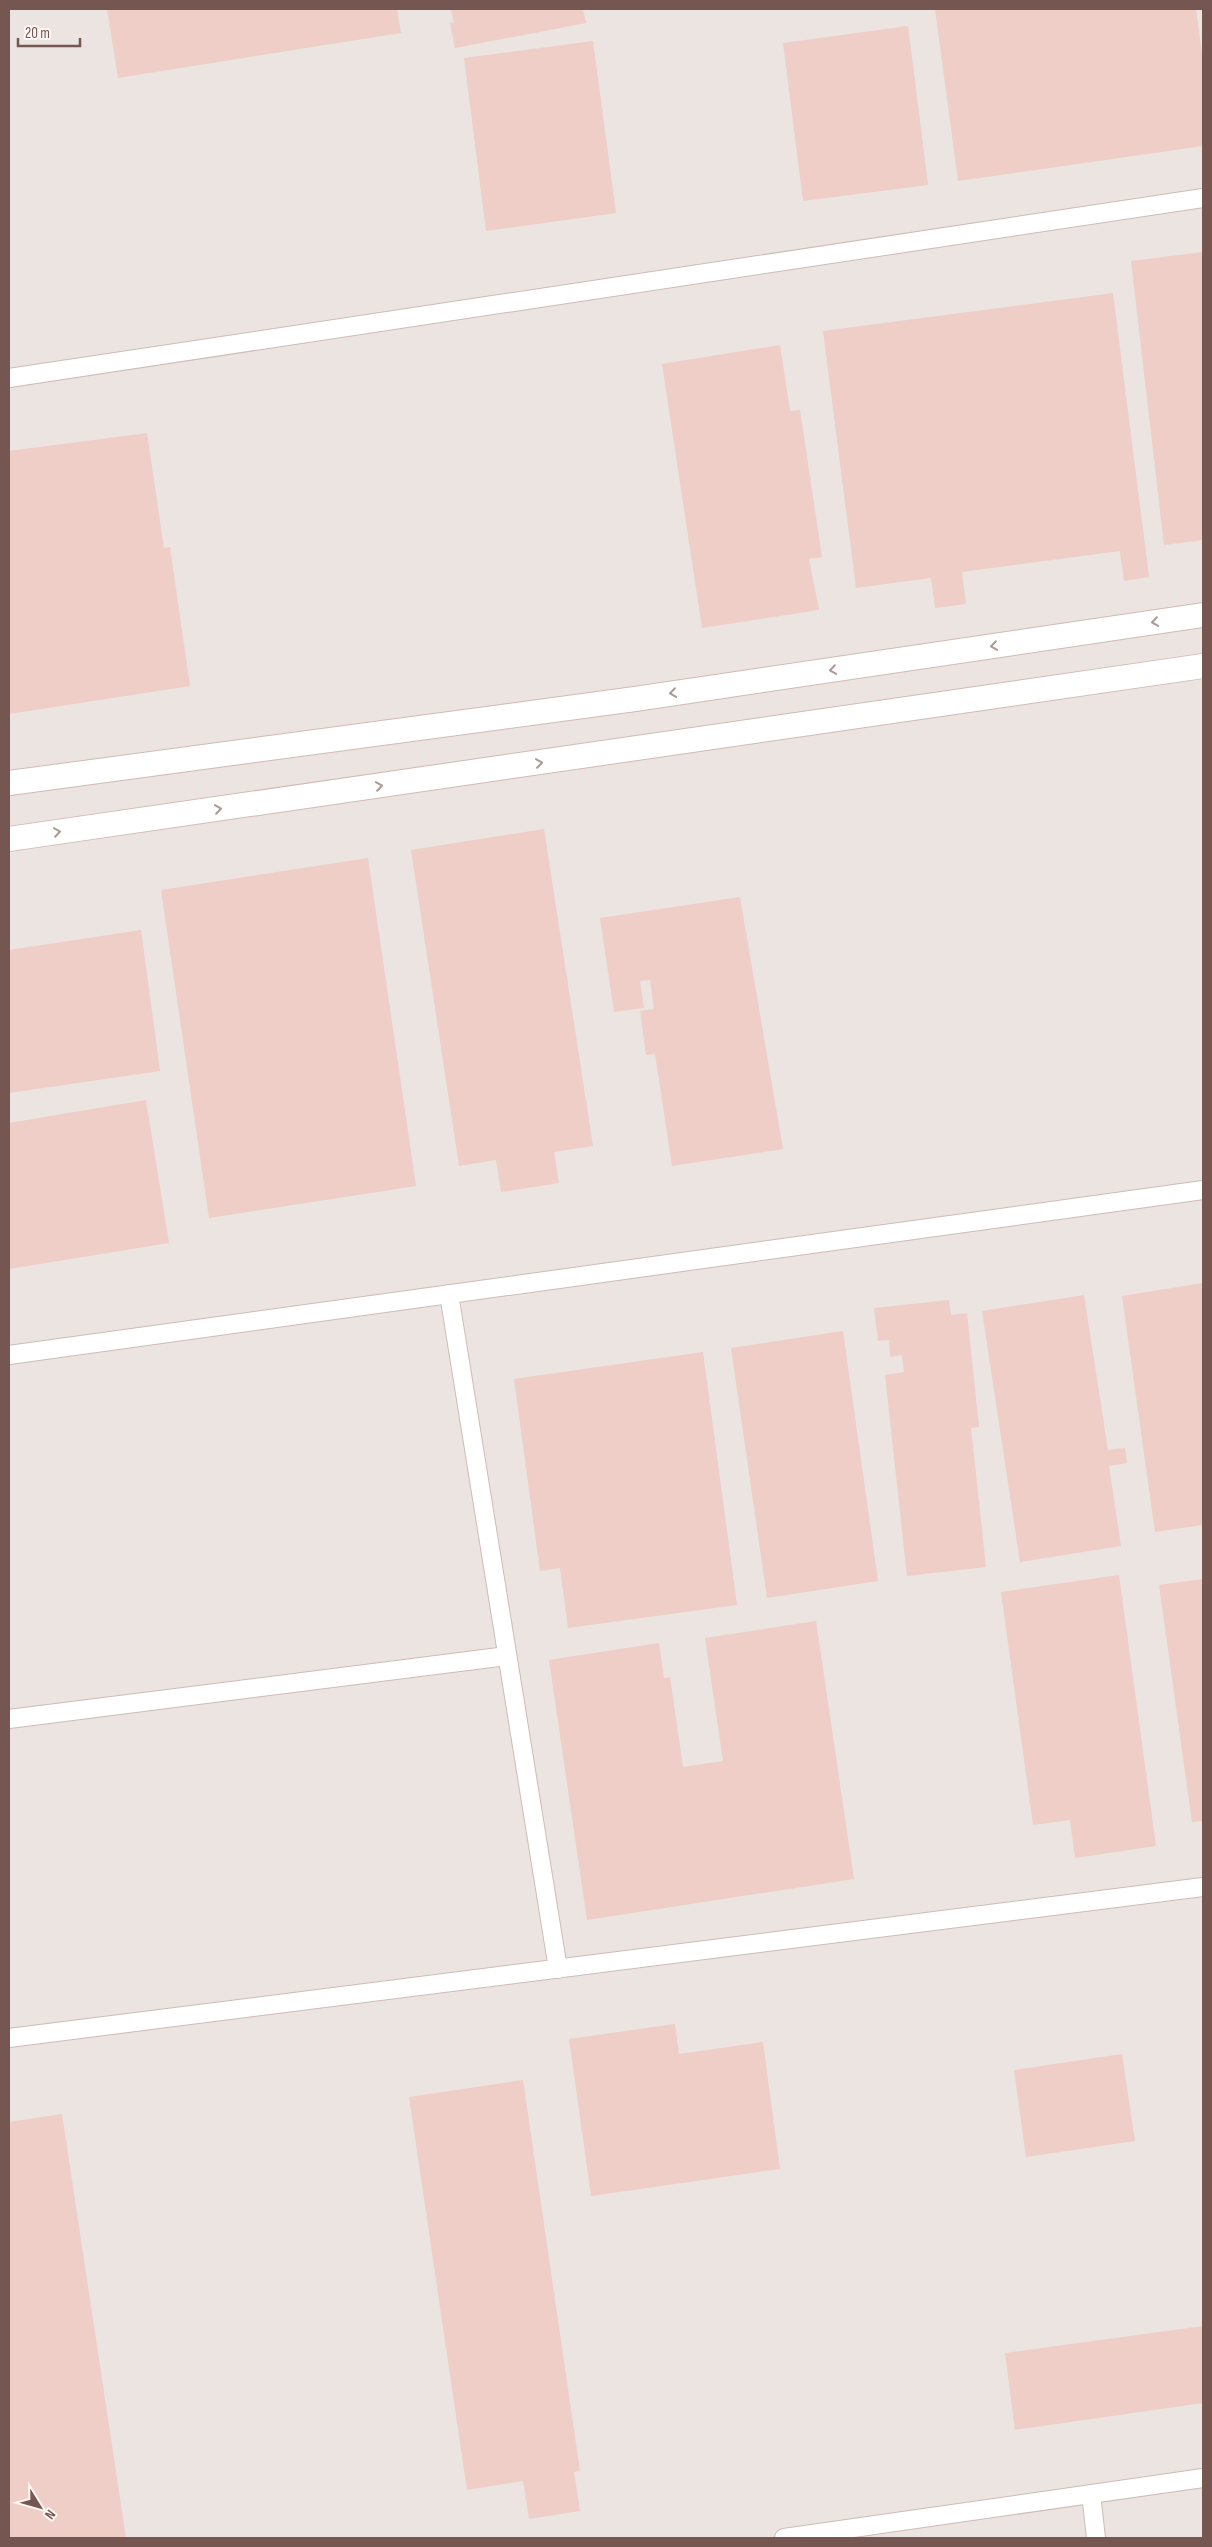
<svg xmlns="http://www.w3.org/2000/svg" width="1212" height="2547" viewBox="0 0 1212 2547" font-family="'Sofia Sans Condensed',sans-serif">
	<rect width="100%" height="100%" fill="#fbf2ed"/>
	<rect fill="#ebe4e1" x="9" y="9" width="1194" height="2529"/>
	<g fill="#eecec7">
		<path d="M 107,9 L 397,9 L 401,33 L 118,78 Z"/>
		<path d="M 451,9 L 583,9 L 586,23 L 455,48 L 450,23 L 454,22 Z"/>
		<path d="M 935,9 L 1196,9 L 1203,60 L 1203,146 L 958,181 Z"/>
		<path d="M 908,26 L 928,185 L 803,201 L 783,43 Z"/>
		<path d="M 593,41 L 616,213 L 486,231 L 464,58 Z"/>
		<path d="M 1203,252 L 1203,540 L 1164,545 L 1131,261 Z"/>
		<path d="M 1113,293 L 1149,577 L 1124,581 L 1120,551 L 962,572 L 966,604 L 935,608 L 931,578 L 856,588 L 823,331 Z"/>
		<path d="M 780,345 L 790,411 L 800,410 L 822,557 L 809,559 L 819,610 L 702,628 L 662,364 Z"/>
		<path d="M 147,433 L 164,548 L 170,547 L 190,686 L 9,714 L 9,451 Z"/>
		<path d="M 544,829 L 593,1146 L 554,1152 L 559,1183 L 501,1192 L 496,1160 L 459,1166 L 411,850 Z"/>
		<path d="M 368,858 L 416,1186 L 209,1218 L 161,890 Z"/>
		<path d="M 740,897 L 783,1149 L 672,1166 L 655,1054 L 646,1055 L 640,1011 L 654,1009 L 650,980 L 640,981 L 644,1008 L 614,1012 L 600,918 Z"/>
		<path d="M 141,930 L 160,1071 L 9,1093 L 9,950 Z"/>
		<path d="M 146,1100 L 169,1243 L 9,1269 L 9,1123 Z"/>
		<path d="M 1203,1283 L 1203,1525 L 1155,1532 L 1122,1296 Z"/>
		<path d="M 1084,1295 L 1108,1450 L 1125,1448 L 1127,1463 L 1109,1466 L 1121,1546 L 1020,1562 L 982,1311 Z"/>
		<path d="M 949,1300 L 951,1315 L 967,1313 L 979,1427 L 971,1428 L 986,1567 L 907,1576 L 885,1375 L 904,1372 L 902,1355 L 890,1357 L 889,1340 L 878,1341 L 874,1308 Z"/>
		<path d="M 843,1331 L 878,1581 L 767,1598 L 731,1348 Z"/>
		<path d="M 703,1352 L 737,1605 L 568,1628 L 560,1568 L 540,1571 L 514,1379 Z"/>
		<path d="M 1119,1575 L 1156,1846 L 1075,1858 L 1070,1820 L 1033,1825 L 1001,1592 Z"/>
		<path d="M 1203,1579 L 1203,1821 L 1192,1822 L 1159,1585 Z"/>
		<path d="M 816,1621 L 854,1879 L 587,1920 L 549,1660 L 659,1643 L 664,1678 L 670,1677 L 683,1767 L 723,1761 L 705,1638 Z"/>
		<path d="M 675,2024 L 679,2054 L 763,2042 L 780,2169 L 591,2196 L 569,2039 Z"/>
		<path d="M 1122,2054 L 1135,2141 L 1026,2157 L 1014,2070 Z"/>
		<path d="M 523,2080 L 580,2471 L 574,2472 L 580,2511 L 529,2519 L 523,2481 L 467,2490 L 409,2097 Z"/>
		<path d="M 62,2114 L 126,2538 L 9,2538 L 9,2122 Z"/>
		<path d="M 1203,2326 L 1203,2403 L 1015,2430 L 1005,2353 Z"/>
	</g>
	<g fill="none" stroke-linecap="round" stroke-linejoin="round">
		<g stroke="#cfbbb5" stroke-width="20">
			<g id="street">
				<path d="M 9,378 L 1203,198"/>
				<path d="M 449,1294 L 558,1969"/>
				<path d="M 9,1355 L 1203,1190"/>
				<path d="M 9,1719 L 507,1656"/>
				<path d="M 9,2038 L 1203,1887"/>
				<path d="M 1091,2494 L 1096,2538"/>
				<path d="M 784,2538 L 1203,2478"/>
			</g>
		</g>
		<g stroke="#d2bab3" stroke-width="26">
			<g id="secondary">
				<path d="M 9,783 L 635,699 L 1203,615"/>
				<path d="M 9,839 L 1203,666"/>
			</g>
		</g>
		<use href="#street" stroke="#fff" stroke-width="18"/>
		<use href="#secondary" stroke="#fff" stroke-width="24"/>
	</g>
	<defs><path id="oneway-chevron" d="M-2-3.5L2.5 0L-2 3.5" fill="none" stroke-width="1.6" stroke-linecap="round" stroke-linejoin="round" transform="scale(1.25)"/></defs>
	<g stroke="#ac9a97">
		<use href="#oneway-chevron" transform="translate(1155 622) rotate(172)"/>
		<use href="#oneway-chevron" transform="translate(994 646) rotate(172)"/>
		<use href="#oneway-chevron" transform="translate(833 670) rotate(172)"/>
		<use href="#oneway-chevron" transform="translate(673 693) rotate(172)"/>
		<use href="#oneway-chevron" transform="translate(539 763) rotate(-8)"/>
		<use href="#oneway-chevron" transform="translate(379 786) rotate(-8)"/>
		<use href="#oneway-chevron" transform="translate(218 809) rotate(-8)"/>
		<use href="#oneway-chevron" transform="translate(57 832) rotate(-8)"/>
	</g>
	<rect width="1212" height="2547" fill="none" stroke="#755651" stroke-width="20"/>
	<g transform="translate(40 2507) rotate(127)" stroke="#fef7f3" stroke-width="4" paint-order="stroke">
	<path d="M0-4L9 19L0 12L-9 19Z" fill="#755651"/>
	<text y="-8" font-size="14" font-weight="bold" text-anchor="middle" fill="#755651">N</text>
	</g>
	<path d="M18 38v8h62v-8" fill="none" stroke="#755651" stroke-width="2.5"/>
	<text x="25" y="38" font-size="15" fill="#755651" stroke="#fef7f3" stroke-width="4" paint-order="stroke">20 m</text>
</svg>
